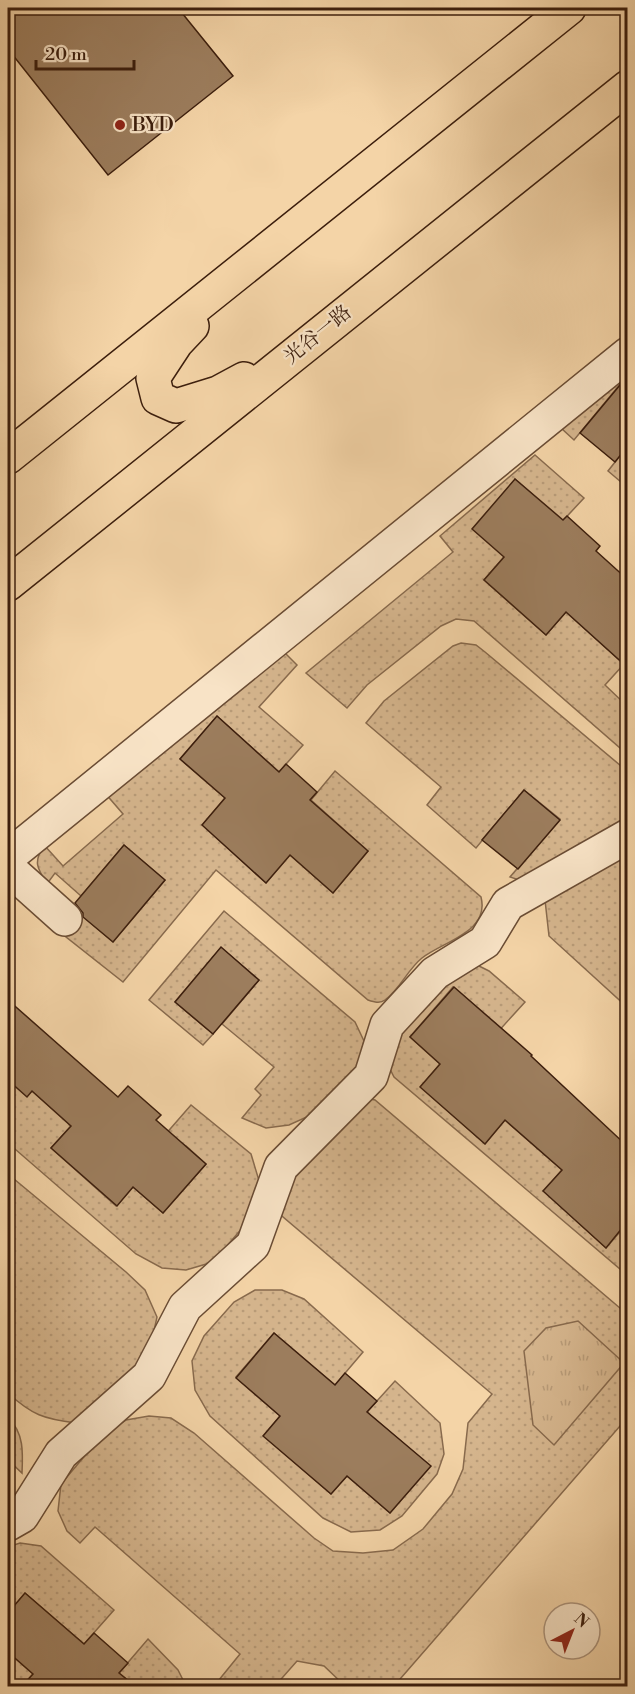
<svg xmlns="http://www.w3.org/2000/svg" width="635" height="1694" viewBox="0 0 635 1694" font-family="'Libre Bodoni','Noto Serif SC',serif">
	<defs>
		<pattern id="grass-dots" width="8" height="8" patternUnits="userSpaceOnUse" patternTransform="scale(1.5)"><rect width="8" height="8" fill="#d5b58d"/><path d="M2 2h.1M6 6h.1" fill="none" stroke="#b89b78" stroke-width="1.8" stroke-linecap="round"/></pattern>
		<pattern id="park-tufts" width="24" height="20" patternUnits="userSpaceOnUse" patternTransform="scale(1.5)"><rect width="24" height="20" fill="#d5b58d"/><path d="M3 7l-1-3M5 7V3M7 7l1-3M15 17l-1-3M17 17v-4M19 17l1-3" fill="none" stroke="#b89b78"/></pattern>
	</defs>
	<rect width="100%" height="100%" fill="#f4d4a7"/>
	<filter id="stains"><feTurbulence type="fractalNoise" baseFrequency=".00333" numOctaves="4"/><feColorMatrix values="0 0 0 0 .2 0 0 0 0 .09 0 0 0 0 .02 0 0 0 .5 -.17"/></filter>
	<radialGradient id="worn" r=".72"><stop offset=".6" stop-color="#630" stop-opacity="0"/><stop offset="1" stop-color="#630" stop-opacity=".3"/></radialGradient>
	<g fill="url(#grass-dots)" stroke="#886a4d" stroke-width="1.5">
		<path d="M 627,369 L 627,387 L 621,383 L 574,440 L 561,428 Z"/>
		<path d="M 627,447 L 627,475 L 621,482 L 608,471 Z"/>
		<path d="M 535,455 L 584,498 L 557,527 L 532,494 L 515,479 L 504,557 L 484,580 L 546,635 L 566,612 L 624,664 L 605,685 L 627,706 L 627,754 L 474,621 L 456,619 L 441,626 L 367,685 L 347,708 L 306,673 L 453,552 L 440,536 Z"/>
		<path d="M 461,643 L 476,645 L 485,652 L 627,771 L 627,822 L 519,880 L 510,877 L 560,819 L 524,790 L 476,848 L 427,805 L 441,787 L 366,723 L 384,701 L 453,646 Z"/>
		<path d="M 280,648 L 297,665 L 259,707 L 303,745 L 279,772 L 217,716 L 180,759 L 225,798 L 203,825 L 266,883 L 290,855 L 333,893 L 368,851 L 311,800 L 335,771 L 481,897 C 490,932 444,941 422,958 C 408,969 400,989 385,1000 C 380,1004 374,1002 368,1000 L 216,870 L 123,982 L 56,929 L 72,907 L 113,942 L 165,880 L 124,845 L 81,896 L 55,873 L 47,884 C 37,868 33,862 44,845 L 63,866 L 123,814 L 105,793 Z"/>
		<path d="M 627,850 L 627,1007 L 549,936 L 545,900 Z"/>
		<path d="M 224,911 L 355,1022 L 364,1041 L 358,1065 L 318,1112 L 289,1125 L 266,1128 L 242,1118 L 261,1095 L 255,1089 L 274,1067 L 222,1024 L 259,980 L 221,948 L 175,1002 L 213,1034 L 203,1045 L 149,1000 Z"/>
		<path d="M 479,966 L 489,971 L 525,1002 L 495,1035 L 453,987 L 410,1037 L 440,1064 L 421,1087 L 485,1144 L 505,1120 L 562,1170 L 544,1191 L 606,1248 L 625,1226 L 627,1228 L 627,1275 L 394,1077 L 389,1067 L 392,1045 L 443,982 L 470,967 Z"/>
		<path d="M 11,1083 L 27,1096 L 32,1091 L 71,1126 L 51,1148 L 116,1206 L 133,1187 L 163,1213 L 206,1164 L 186,1146 L 164,1136 L 191,1105 L 251,1154 L 260,1184 L 244,1226 L 213,1262 L 186,1270 L 162,1268 L 136,1254 L 8,1143 L 8,1088 Z"/>
		<path d="M 366,1098 L 375,1100 L 627,1314 L 627,1418 L 394,1686 L 345,1686 L 324,1666 L 297,1661 L 275,1686 L 214,1686 L 240,1654 L 95,1527 L 80,1543 L 67,1531 L 58,1511 L 61,1484 L 104,1433 L 126,1420 L 149,1416 L 171,1418 L 194,1433 L 314,1538 L 333,1551 L 363,1553 L 393,1550 L 423,1529 L 452,1494 L 463,1469 L 468,1423 L 492,1394 L 276,1211 L 290,1177 Z"/>
		<path d="M 8,1174 L 126,1272 L 145,1290 L 157,1317 L 149,1354 L 76,1423 C 44,1419 32,1415 8,1393 Z"/>
		<path d="M 255,1290 L 282,1290 L 304,1299 L 363,1352 L 335,1385 L 274,1333 L 236,1377 L 280,1416 L 264,1436 L 331,1494 L 347,1476 L 390,1513 L 430,1466 L 367,1412 L 395,1381 L 440,1423 L 444,1454 L 437,1474 L 402,1516 L 380,1530 L 351,1532 L 323,1518 L 210,1416 L 195,1390 L 192,1361 L 204,1336 L 234,1302 Z"/>
		<path d="M 8,1418 C 24,1432 23,1453 22,1473 L 8,1460 Z"/>
		<path d="M 20,1543 L 41,1546 L 114,1610 L 84,1644 L 25,1593 L 8,1613 L 8,1547 Z"/>
		<path d="M 148,1639 L 178,1670 L 186,1686 L 135,1686 L 119,1673 Z"/>
		<path d="M 8,1652 L 33,1674 L 22,1686 L 8,1686 Z"/>
	</g>
	<path fill="url(#park-tufts)" stroke="#886a4d" stroke-width="1.5" d="M 578,1321 L 624,1363 L 554,1445 L 533,1425 L 524,1351 L 546,1328 Z"/>
	<g fill="#9c7d5d" stroke="#3c1e0d" stroke-width="1.5">
		<path d="M 8,8 L 178,8 L 233,76 L 108,175 L 8,49 Z"/>
		<path d="M 627,379 L 627,447 L 615,462 L 580,433 L 620,385 Z"/>
		<path d="M 515,479 L 563,520 L 567,516 L 600,546 L 596,551 L 627,579 L 627,667 L 566,612 L 546,635 L 484,580 L 504,557 L 472,529 Z"/>
		<path d="M 217,716 L 279,772 L 286,764 L 317,792 L 310,800 L 368,851 L 333,893 L 290,855 L 266,883 L 202,825 L 225,798 L 180,759 Z"/>
		<path d="M 524,790 L 560,820 L 518,869 L 482,840 Z"/>
		<path d="M 124,845 L 165,880 L 113,942 L 83,917 L 83,913 L 75,903 Z"/>
		<path d="M 221,947 L 259,980 L 213,1034 L 175,1002 Z"/>
		<path d="M 454,987 L 532,1055 L 531,1056 L 627,1146 L 627,1222 L 606,1248 L 543,1191 L 562,1170 L 505,1120 L 485,1144 L 420,1087 L 440,1064 L 410,1037 Z"/>
		<path d="M 8,1000 L 118,1097 L 128,1086 L 161,1115 L 156,1120 L 206,1164 L 163,1213 L 133,1187 L 117,1206 L 51,1148 L 71,1126 L 32,1091 L 27,1097 L 8,1080 Z"/>
		<path d="M 274,1333 L 335,1385 L 345,1373 L 377,1401 L 367,1412 L 431,1466 L 390,1513 L 347,1476 L 331,1494 L 263,1436 L 280,1416 L 236,1378 Z"/>
		<path d="M 25,1593 L 84,1644 L 94,1633 L 128,1663 L 119,1673 L 135,1686 L 22,1686 L 33,1674 L 8,1652 L 8,1613 Z"/>
	</g>
	<g fill="none" stroke-linecap="round" stroke-linejoin="round">
		<g stroke="#6a4c34" stroke-width="36">
			<g id="minor">
				<path d="M 8,857 L 628,354"/>
				<path d="M 8,868 L 65,919"/>
				<path d="M 8,1524 L 22,1516 L 61,1454 L 149,1376 L 185,1307 L 253,1245 L 281,1167 L 371,1076 L 387,1025 L 435,973 L 485,942 L 508,904 L 628,836"/>
			</g>
		</g>
		<g stroke="#3c1e0d" stroke-width="36">
			<g id="major">
				<path d="M 192,326 L 176,343 L 153,378 L 158,398 L 176,406 L 218,393 L 244,379"/>
				<path d="M 8,457 L 569,8"/>
				<path d="M 8,584 L 628,87"/>
			</g>
		</g>
		<use href="#minor" stroke="#f8e3c6" stroke-width="33"/>
		<use href="#major" stroke="#f4d4a7" stroke-width="33"/>
	</g>
	<circle fill="#8f2418" stroke="#f8e3c6" stroke-width="2" cx="120" cy="125" r="6"/>
	<g text-anchor="middle" dominant-baseline="central" stroke-width="4.5" stroke-linejoin="round" paint-order="stroke">
		<g font-size="20" fill="#3c1e0d" stroke="#f8e3c6" text-anchor="start">
			<text x="132" y="125">BYD</text>
		</g>
		<g font-size="20" fill="#3c1e0d" stroke="#f8e3c6">
			<text transform="translate(318 335) rotate(-39)">光谷一路</text>
		</g>
	</g>
	<rect width="635" height="1694" fill="none" stroke="#f4d4a7" stroke-width="30"/>
	<rect x="9" y="9" width="617" height="1676" fill="none" stroke="#3c1e0d" stroke-width="3"/>
	<rect x="15" y="15" width="605" height="1664" fill="none" stroke="#3c1e0d" stroke-width="1.5"/>
	<g transform="translate(572 1631) rotate(42)"><circle r="28" fill="#f8e3c6" stroke="#ad947c" stroke-width="1.5"/>
	<path d="M0-4.5L10 22L0 15L-10 22Z" fill="#8f2418"/>
	<text y="-9" font-size="16" font-weight="bold" text-anchor="middle" fill="#3c1e0d">N</text>
	</g>
	<path d="M36 60v9h98v-9" fill="none" stroke="#3c1e0d" stroke-width="3"/>
	<text x="45" y="60" font-size="18" fill="#3c1e0d" stroke="#f8e3c6" stroke-width="4.5" paint-order="stroke">20 m</text>
	<rect width="100%" height="100%" filter="url(#stains)"/>
	<rect width="100%" height="100%" fill="url(#worn)"/>
</svg>
